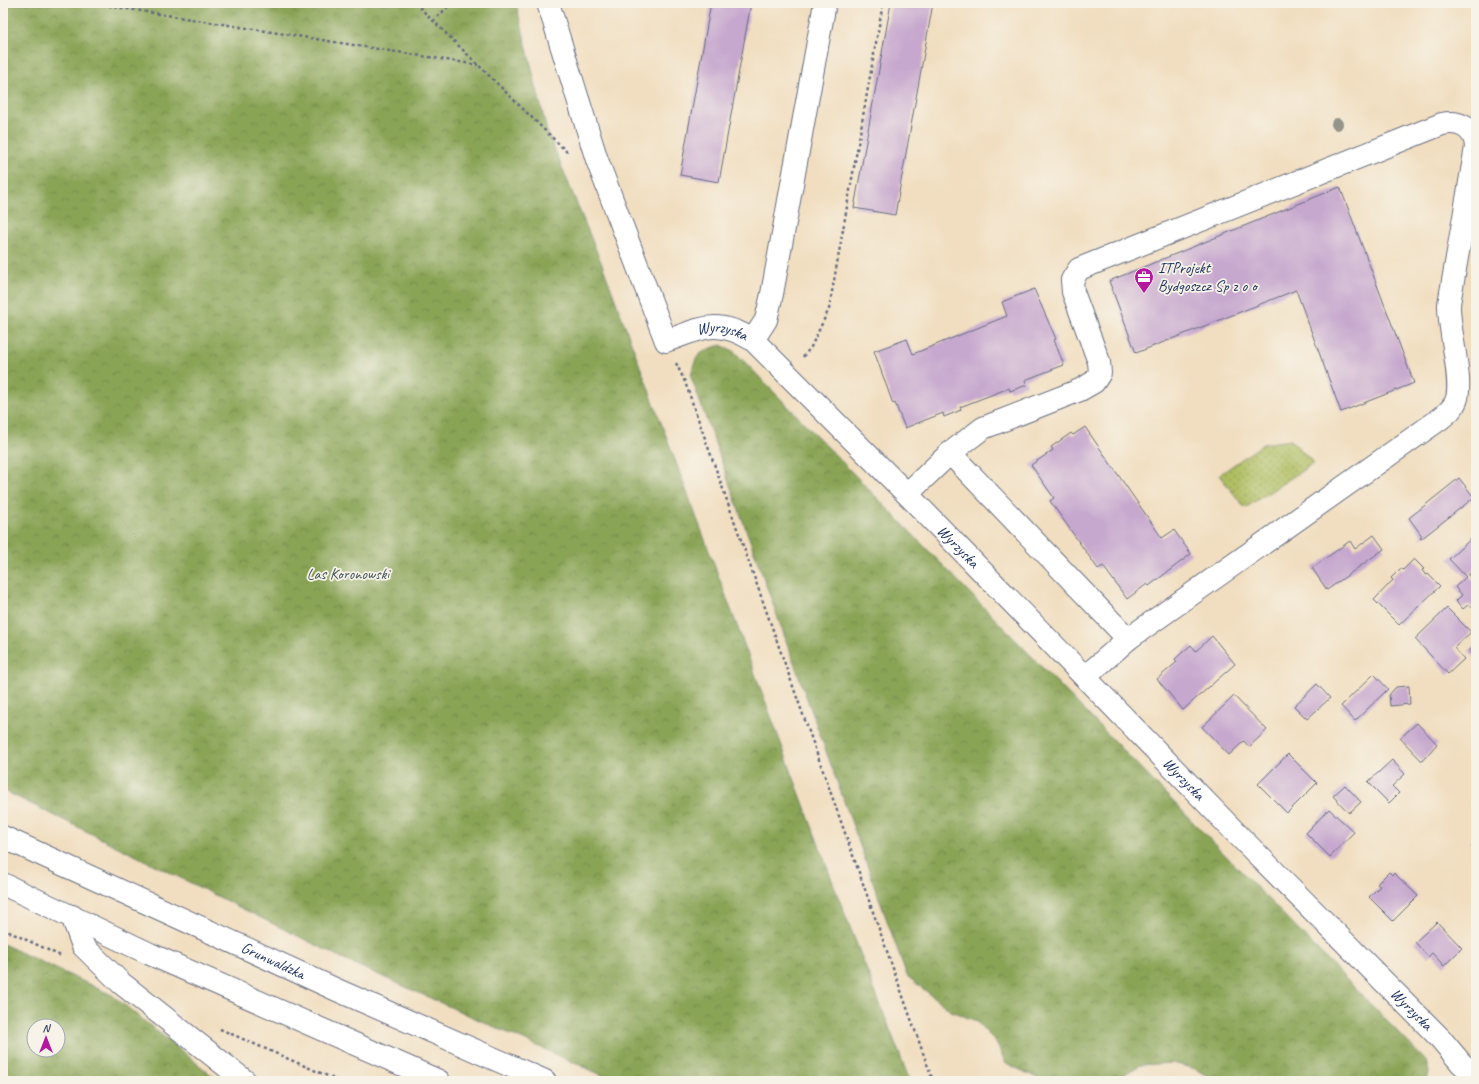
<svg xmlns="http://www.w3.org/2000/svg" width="1479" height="1084" viewBox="0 0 1479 1084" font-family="Caveat,sans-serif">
	<defs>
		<pattern id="forest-crowns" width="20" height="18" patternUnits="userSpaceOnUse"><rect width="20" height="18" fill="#8aa456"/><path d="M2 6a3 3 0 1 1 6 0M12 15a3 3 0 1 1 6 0" fill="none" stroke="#70864a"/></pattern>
		<pattern id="park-dots" width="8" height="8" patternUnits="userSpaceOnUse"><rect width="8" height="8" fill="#aebd5f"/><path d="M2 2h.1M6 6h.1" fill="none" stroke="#8d9a52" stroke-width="1.8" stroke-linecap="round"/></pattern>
	</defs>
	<rect width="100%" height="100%" fill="#f7f3e8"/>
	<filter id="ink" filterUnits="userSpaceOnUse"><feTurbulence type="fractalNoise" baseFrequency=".025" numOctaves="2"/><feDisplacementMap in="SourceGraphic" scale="8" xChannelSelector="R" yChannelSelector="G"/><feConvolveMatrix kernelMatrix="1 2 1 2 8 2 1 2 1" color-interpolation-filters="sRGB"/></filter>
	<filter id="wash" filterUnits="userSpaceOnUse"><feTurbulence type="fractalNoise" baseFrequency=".012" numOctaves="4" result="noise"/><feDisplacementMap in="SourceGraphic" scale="16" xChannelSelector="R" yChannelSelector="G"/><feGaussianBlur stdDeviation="0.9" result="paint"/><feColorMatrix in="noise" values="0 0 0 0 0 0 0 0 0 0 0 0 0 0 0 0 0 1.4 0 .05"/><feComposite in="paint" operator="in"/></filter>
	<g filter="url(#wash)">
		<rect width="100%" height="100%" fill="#f1dec0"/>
		<g fill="url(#forest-crowns)" stroke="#526a5a" fill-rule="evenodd">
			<path d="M 3,3 L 516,3 L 547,131 L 603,267 L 838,896 L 910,1081 L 615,1081 L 352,963 L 3,790 Z"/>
			<path d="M 721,345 L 734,351 L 1426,1061 L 1429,1072 L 1427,1081 L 1216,1081 L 1195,1069 L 1173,1063 L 1140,1065 L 1125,1074 L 1095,1081 L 1043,1081 L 1006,1063 L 995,1041 L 976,1021 L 951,1011 L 907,976 L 691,377 C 694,355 700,351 721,345 Z"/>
			<path d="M 3,944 L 112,995 L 219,1081 L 3,1081 ZM 34,1026 L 58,1026 L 58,1050 L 34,1050 Z"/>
		</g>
		<path fill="url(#park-dots)" stroke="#64765e" d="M 1291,440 L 1314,463 L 1245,508 L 1219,475 L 1263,444 Z"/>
		<g id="blocks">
			<g fill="#c6a7ce">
				<path d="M 711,3 L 751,3 L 719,182 L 680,175 Z"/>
				<path d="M 891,3 L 933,3 L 895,215 L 854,208 Z"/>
				<path d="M 1340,187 L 1414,383 L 1341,412 L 1296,290 L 1136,353 L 1109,281 Z"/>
				<path d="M 1034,289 L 1056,339 L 1054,340 L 1064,365 L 1025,380 L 1027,385 L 1010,391 L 1009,388 L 960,407 L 961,410 L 944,417 L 943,413 L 905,428 L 895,403 L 893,404 L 874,351 L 907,339 L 913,354 L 1007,316 L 1002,302 Z"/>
				<path d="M 1085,427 L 1162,538 L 1174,530 L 1191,554 L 1149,586 L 1147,584 L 1127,599 L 1103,566 L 1098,569 L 1050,501 L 1054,498 L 1031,465 L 1053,450 L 1051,447 L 1071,433 L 1073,435 Z"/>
				<path d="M 1459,478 L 1473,496 L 1475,494 L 1476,496 L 1421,539 L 1420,538 L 1422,536 L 1409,518 Z"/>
				<path d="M 1374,535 L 1384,549 L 1327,590 L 1312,568 L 1350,541 L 1355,549 Z"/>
				<path d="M 1473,537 L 1476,541 L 1476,568 L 1468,575 L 1476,584 L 1476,612 L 1469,604 L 1463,609 L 1456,601 L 1462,595 L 1455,587 L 1466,577 L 1449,559 Z"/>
				<path d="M 1414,559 L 1424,569 L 1422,570 L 1424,573 L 1427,575 L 1428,574 L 1440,586 L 1399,625 L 1374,600 L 1393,580 L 1391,578 L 1401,568 L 1403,570 Z"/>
				<path d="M 1447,608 L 1471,632 L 1454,648 L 1464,659 L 1448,674 L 1415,639 Z"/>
				<path d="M 1212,636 L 1235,664 L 1183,710 L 1157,679 L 1177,662 L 1175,659 L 1191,645 L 1196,651 Z"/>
				<path d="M 1476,645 L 1476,659 L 1469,651 Z"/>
				<path d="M 1374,674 L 1388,689 L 1355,721 L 1341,706 Z"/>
				<path d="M 1317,684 L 1330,698 L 1307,719 L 1294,706 Z"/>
				<path d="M 1409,686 L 1410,704 L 1390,706 L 1389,695 L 1396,687 Z"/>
				<path d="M 1234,696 L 1267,730 L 1249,747 L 1244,741 L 1229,755 L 1202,727 Z"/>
				<path d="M 1417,723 L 1437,744 L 1422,761 L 1400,738 Z"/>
				<path d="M 1288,754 L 1317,783 L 1287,813 L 1258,784 Z"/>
				<path d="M 1392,760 L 1405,774 L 1392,786 L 1399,793 L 1389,803 L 1368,782 Z"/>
				<path d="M 1345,785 L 1361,802 L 1349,813 L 1333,796 Z"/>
				<path d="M 1329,809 L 1354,832 L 1330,857 L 1306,833 Z"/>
				<path d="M 1476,842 L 1476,852 L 1471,847 Z"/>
				<path d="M 1389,872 L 1392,875 L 1394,873 L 1418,896 L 1393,921 L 1369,897 L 1380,886 L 1377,884 Z"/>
				<path d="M 1437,922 L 1462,948 L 1444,966 L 1432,953 L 1428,957 L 1415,942 Z"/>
			</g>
		</g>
	</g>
	<g filter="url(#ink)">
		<use href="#blocks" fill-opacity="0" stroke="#666c80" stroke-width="1"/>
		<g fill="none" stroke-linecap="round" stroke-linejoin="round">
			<g stroke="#666c80" stroke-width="24">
				<g id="minor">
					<path id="s1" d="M 548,3 L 597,160 L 666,341 C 703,328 716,318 753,340 L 907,494 L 1237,834 L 1440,1038 L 1461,1063 L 1476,1076"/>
					<path d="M 753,340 L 766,320 L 772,294 L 825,3"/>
					<path d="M 950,453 L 1128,639"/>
					<path d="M 907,494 L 950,453 L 983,428 L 1080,390 L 1094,382 L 1100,373 L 1099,362 L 1073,292 L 1072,280 L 1079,269 L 1442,124 C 1459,120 1475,128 1476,147 L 1449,304 C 1448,329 1464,382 1456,401 C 1453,409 1446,414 1440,419 L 1128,639 L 1085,677"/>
					<path d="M 72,916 L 83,946 L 121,983 L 245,1081"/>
				</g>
			</g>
			<g stroke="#666c80" stroke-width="24">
				<g id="major">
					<path id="s2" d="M 3,837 L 337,990 L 545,1081"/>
					<path d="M 3,884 L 150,954 L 439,1081"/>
				</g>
			</g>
			<g stroke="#666c80" stroke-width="2.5" stroke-dasharray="3 3" stroke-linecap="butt">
				<path d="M 91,3 L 478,65"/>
				<path d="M 415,3 L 569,154"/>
				<path d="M 433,21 L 452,3"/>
				<path d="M 803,357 L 811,347 L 829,309 L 883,3"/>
				<path d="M 676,363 L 685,382 L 933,1081"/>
				<path d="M 3,929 L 61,956"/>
				<path d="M 220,1029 L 339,1081"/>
			</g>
			<use href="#minor" stroke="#fff" stroke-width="22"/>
			<use href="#major" stroke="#fff" stroke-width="22"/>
		</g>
		<circle fill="#94958a" cx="1337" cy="124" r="6"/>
	</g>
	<defs>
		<g id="office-pin" transform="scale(1)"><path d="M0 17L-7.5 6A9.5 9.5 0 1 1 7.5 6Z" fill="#b5179e" stroke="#f7f3e8"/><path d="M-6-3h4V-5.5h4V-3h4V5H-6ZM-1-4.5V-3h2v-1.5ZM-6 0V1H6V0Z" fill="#fff"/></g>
	</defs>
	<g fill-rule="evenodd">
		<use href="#office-pin" x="1144" y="277"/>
	</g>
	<g text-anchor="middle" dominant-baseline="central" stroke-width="3.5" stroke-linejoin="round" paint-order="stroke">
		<g font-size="16" fill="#1b2f5e" stroke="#f7f3e8" text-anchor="start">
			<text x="1158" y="268">ITProjekt<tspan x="1158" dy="18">Bydgoszcz Sp z o o</tspan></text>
		</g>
		<g font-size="16" fill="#1b2f5e" stroke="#f7f3e8">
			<text stroke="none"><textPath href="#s1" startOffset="417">Wyrzyska</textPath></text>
			<text stroke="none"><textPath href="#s1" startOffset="741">Wyrzyska</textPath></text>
			<text stroke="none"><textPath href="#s1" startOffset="1065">Wyrzyska</textPath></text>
			<text stroke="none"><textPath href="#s2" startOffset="297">Grunwaldzka</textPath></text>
			<text stroke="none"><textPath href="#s1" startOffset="1389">Wyrzyska</textPath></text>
		</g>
		<g font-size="16" fill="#475a5e" stroke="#f7f3e8">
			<text x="348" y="574">Las Koronowski</text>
		</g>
	</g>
	<rect width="1479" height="1084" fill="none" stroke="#f7f3e8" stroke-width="16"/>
	<g transform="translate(46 1038)"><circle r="19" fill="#f7f3e8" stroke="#9fa5b1"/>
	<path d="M0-3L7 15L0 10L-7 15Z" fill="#b5179e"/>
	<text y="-6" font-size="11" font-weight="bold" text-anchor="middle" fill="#1b2f5e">N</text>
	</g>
</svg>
